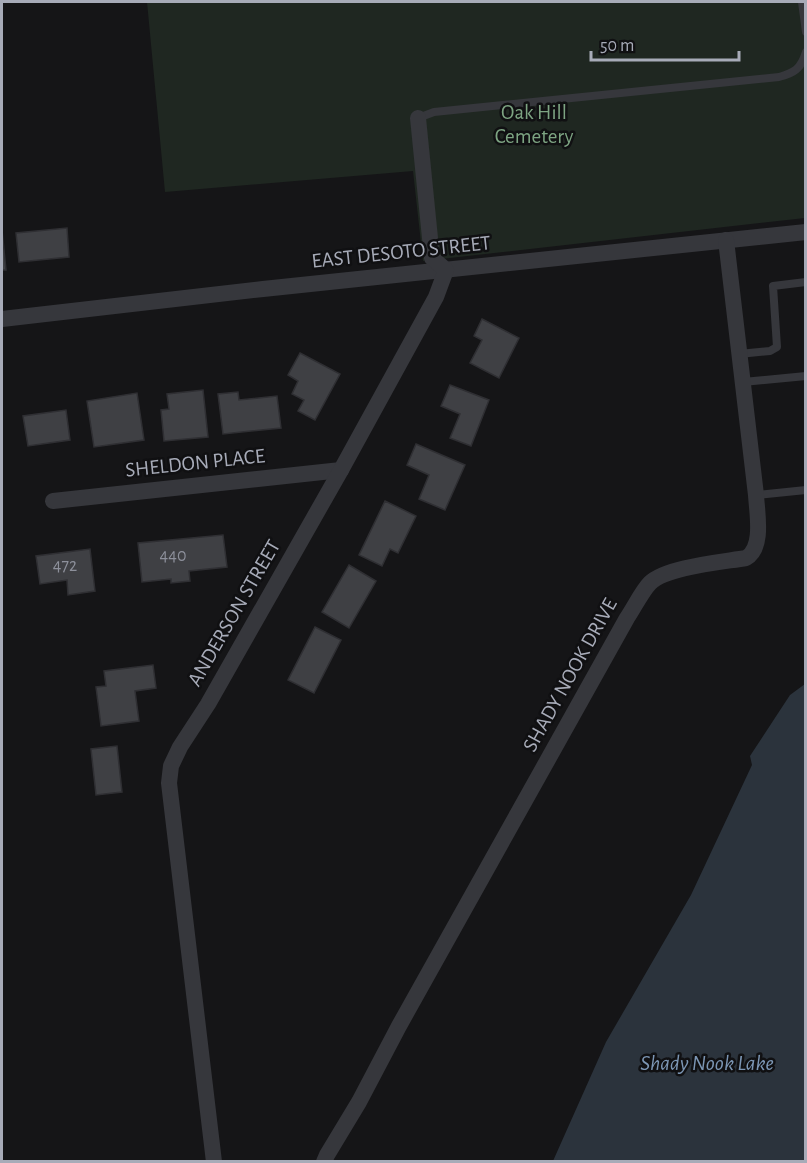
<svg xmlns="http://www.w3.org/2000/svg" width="807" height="1163" viewBox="0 0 807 1163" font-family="'Alegreya Sans',sans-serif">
	<rect width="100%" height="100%" fill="#151517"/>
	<path fill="#1f2721" d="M 147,2 L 805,2 L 805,218 L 423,261 L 413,171 L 165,192 Z"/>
	<path fill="#2b333c" d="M 805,684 L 805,1161 L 553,1161 L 606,1042 L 691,895 L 752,765 L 750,756 L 790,695 Z"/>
	<g fill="#3f4044" stroke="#2f2f33" stroke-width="1.5">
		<path d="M 67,228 L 69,257 L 19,262 L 16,233 Z"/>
		<path d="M 2,230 L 6,270 L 2,270 Z"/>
		<path d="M 482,319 L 519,338 L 499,378 L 470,363 L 482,340 L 474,336 Z"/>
		<path d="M 300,353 L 340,374 L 315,420 L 298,411 L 304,400 L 292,394 L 298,381 L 288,375 Z"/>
		<path d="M 450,385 L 489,400 L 471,446 L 450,438 L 460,414 L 441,406 Z"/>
		<path d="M 203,390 L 208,437 L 164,441 L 161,410 L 169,409 L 167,394 Z"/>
		<path d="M 238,392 L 239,400 L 277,396 L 281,428 L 223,434 L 218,394 Z"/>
		<path d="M 137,393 L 144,440 L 94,447 L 87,401 Z"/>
		<path d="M 66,410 L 70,440 L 28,446 L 23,416 Z"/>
		<path d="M 416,444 L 465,465 L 445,510 L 419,499 L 429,475 L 407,465 Z"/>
		<path d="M 385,501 L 416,516 L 398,553 L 390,549 L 382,566 L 359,555 Z"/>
		<path d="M 223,535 L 227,567 L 189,571 L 190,581 L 171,583 L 171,579 L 142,582 L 138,543 Z"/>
		<path d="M 90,549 L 95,591 L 68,595 L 67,580 L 40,584 L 36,556 Z"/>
		<path d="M 349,565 L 376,581 L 349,628 L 322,612 Z"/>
		<path d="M 315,627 L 341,640 L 314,693 L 288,680 Z"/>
		<path d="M 153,665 L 156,688 L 135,691 L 139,721 L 101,726 L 96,687 L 106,686 L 104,671 Z"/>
		<path d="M 117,746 L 122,792 L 96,795 L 91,749 Z"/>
	</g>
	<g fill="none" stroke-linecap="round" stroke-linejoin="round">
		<g stroke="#36373c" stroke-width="8">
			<path d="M 802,2 L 806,32"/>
			<path d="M 418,118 L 434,112 L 779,77 C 794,73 801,69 806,52"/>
			<path d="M 739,354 L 770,351 L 777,347 L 773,286 L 806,282"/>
			<path d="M 743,382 L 806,376"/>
			<path d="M 756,495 L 806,490"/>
		</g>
		<g stroke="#36373c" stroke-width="16">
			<path d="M 2,319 L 263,289 L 806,232"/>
			<path d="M 53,501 L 341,470"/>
			<path d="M 214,1162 L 169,783 L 171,766 L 180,747 L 208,704 L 341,470 L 436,297 L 446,270 L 432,258 L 418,118"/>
			<path d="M 324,1162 L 327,1155 L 359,1102 L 399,1026 L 627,618 C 634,608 642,591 650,583 C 666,567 723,562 746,558 C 764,548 757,513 756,495 L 726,240"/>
		</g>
	</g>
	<g text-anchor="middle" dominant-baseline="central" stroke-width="5" stroke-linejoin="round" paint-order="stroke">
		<g font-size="18" fill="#8d909b">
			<text x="173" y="556">440</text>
			<text x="65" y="566">472</text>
		</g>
		<g font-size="21" fill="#7da482" stroke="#101012">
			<text x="534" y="112">Oak Hill<tspan x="534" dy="24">Cemetery</tspan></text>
		</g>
		<g font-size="21" fill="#a7abb8" stroke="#101012">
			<text transform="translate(401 252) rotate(-6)">EAST DESOTO STREET</text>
			<text transform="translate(195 463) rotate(-6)">SHELDON PLACE</text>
			<text transform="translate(234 613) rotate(-60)">ANDERSON STREET</text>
			<text transform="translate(570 675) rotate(-61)">SHADY NOOK DRIVE</text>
		</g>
		<g font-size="22" font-style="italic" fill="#7c96b4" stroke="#101012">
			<text x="707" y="1063">Shady Nook Lake</text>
		</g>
	</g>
	<rect width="807" height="1163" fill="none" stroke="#a7abb8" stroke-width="6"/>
	<path d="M591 51v9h148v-9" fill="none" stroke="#a7abb8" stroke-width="3"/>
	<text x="600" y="51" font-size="18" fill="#a7abb8" stroke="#101012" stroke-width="4.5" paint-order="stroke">50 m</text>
</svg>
